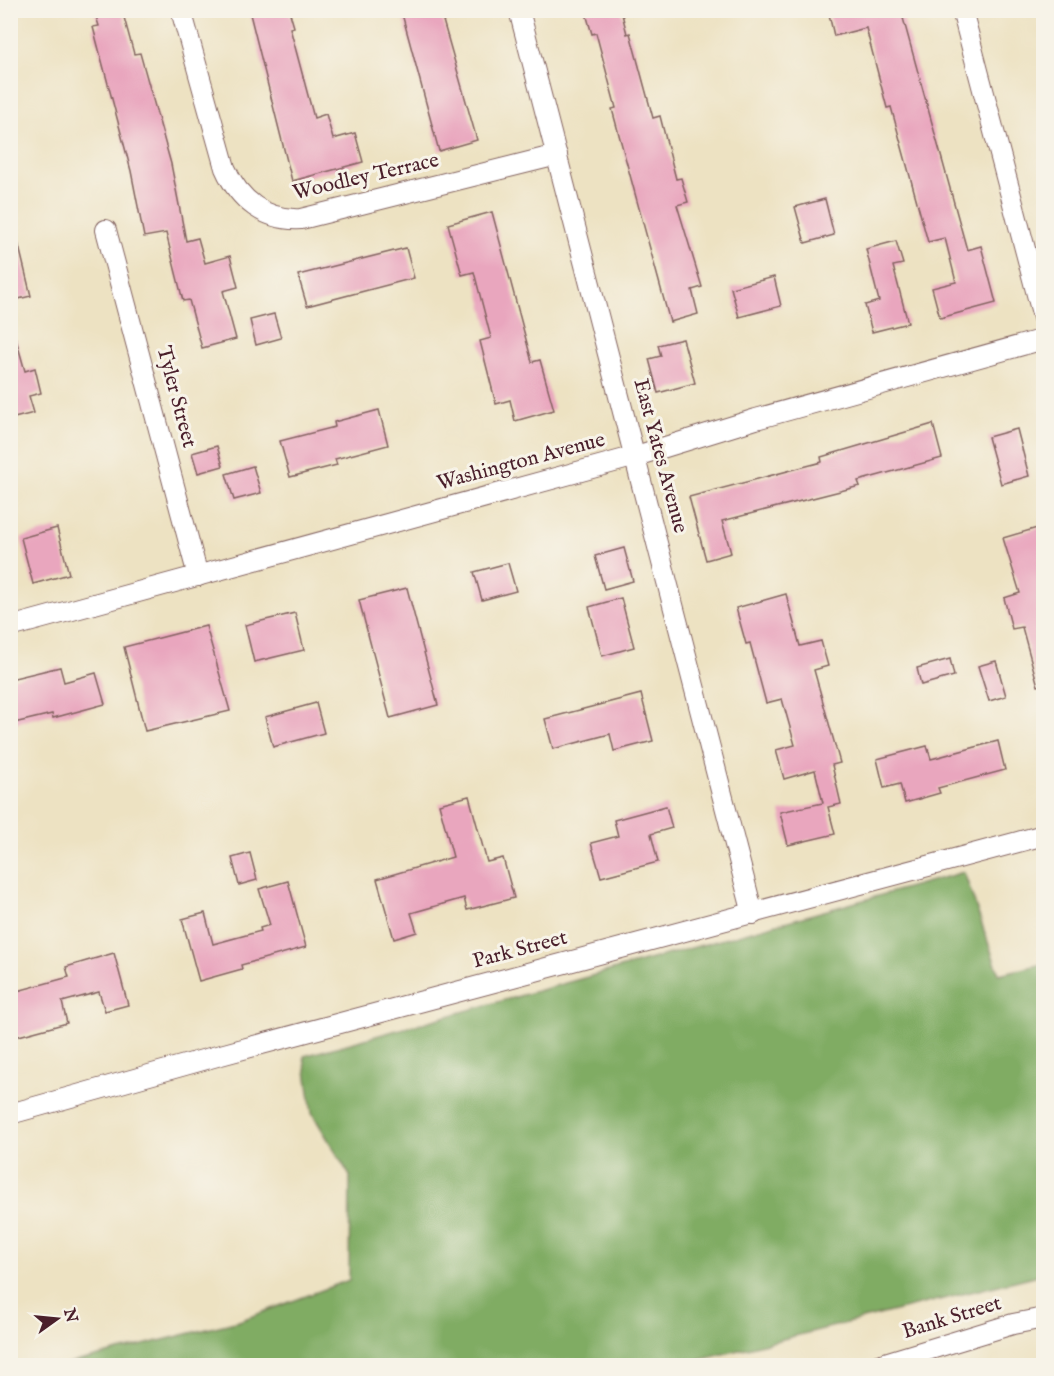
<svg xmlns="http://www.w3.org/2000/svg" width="1054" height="1376" viewBox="0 0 1054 1376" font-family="'IM FELL English',serif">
	<rect width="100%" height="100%" fill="#f7f3e8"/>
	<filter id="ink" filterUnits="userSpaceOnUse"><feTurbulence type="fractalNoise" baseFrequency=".0167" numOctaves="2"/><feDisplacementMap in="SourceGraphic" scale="12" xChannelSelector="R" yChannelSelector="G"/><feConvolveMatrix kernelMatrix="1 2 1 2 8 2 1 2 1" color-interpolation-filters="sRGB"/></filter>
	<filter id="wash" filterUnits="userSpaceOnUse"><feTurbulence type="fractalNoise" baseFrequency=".008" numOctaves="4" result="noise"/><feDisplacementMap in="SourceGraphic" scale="24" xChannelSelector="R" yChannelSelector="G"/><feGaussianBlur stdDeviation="1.35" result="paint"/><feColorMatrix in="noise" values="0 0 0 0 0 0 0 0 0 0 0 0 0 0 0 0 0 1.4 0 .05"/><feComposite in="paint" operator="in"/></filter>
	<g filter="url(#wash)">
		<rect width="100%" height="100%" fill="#ede2c2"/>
		<path fill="#80ac64" stroke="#656648" stroke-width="1.5" d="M 964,872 L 999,974 L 1043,964 L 1043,1274 L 679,1365 L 63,1365 L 239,1321 L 349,1280 L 350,1176 L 312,1113 L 304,1056 Z"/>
		<g id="blocks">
			<g fill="#e9a6be">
				<path d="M 94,10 L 122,10 L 134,54 L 140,53 L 171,164 L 186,241 L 198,238 L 205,263 L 230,256 L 238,287 L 223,291 L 236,339 L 202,348 L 189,300 L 183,301 L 166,233 L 144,237 L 131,171 L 93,27 L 99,26 Z"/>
				<path d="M 249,10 L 289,10 L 294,27 L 290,28 L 314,118 L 326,114 L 333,139 L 355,133 L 363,162 L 292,181 Z"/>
				<path d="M 401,10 L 440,10 L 477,140 L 439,151 Z"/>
				<path d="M 585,10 L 621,10 L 627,34 L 630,33 L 653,118 L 660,116 L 676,179 L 681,178 L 688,202 L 677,205 L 702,287 L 692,290 L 698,314 L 670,322 L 612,109 L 616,108 L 596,33 L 592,34 Z"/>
				<path d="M 828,10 L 908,10 L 909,16 L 903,18 L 967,250 L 981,246 L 996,303 L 940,318 L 932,288 L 956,282 L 945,238 L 928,242 L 891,107 L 887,108 L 866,28 L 834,36 Z"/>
				<path d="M 825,199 L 834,235 L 805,243 L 795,207 Z"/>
				<path d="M 492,212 L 532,362 L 540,360 L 554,410 L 515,421 L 510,400 L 496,404 L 480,341 L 491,338 L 474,272 L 462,275 L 448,224 Z"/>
				<path d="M 17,238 L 31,296 L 10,301 L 10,239 Z"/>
				<path d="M 896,241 L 903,264 L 893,266 L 908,323 L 872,332 L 865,305 L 879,301 L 866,249 Z"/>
				<path d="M 406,248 L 414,278 L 307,306 L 298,275 Z"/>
				<path d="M 774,277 L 781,306 L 739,317 L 731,288 Z"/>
				<path d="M 274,314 L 281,338 L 256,345 L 250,320 Z"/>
				<path d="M 16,339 L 25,371 L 35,368 L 41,393 L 29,396 L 34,413 L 10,419 L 10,340 Z"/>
				<path d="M 683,339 L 695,383 L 658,393 L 649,359 L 661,356 L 658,345 Z"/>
				<path d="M 379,410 L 388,445 L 335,459 L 337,465 L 290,477 L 280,441 L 335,427 L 334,422 Z"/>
				<path d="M 933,424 L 942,458 L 858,481 L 860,486 L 722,521 L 731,553 L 706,560 L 689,497 L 822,462 L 821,457 Z"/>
				<path d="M 1017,429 L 1029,476 L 1001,484 L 988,437 Z"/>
				<path d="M 217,446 L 223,466 L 198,473 L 192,453 Z"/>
				<path d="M 253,466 L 261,493 L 234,500 L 226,474 Z"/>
				<path d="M 1044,526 L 1044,685 L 1038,686 L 1022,627 L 1012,629 L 1004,598 L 1020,593 L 1003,538 Z"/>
				<path d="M 57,528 L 69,574 L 33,584 L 21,538 Z"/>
				<path d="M 624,548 L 633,581 L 604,589 L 595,556 Z"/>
				<path d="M 508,563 L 516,591 L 482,600 L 474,572 Z"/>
				<path d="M 407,588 L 438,705 L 390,718 L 359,600 Z"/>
				<path d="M 786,594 L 800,646 L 821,641 L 828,666 L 814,670 L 840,763 L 832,765 L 841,804 L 828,807 L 835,834 L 788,845 L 780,812 L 823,803 L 815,770 L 784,779 L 776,750 L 795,745 L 782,699 L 766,703 L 750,643 L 746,644 L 736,608 Z"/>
				<path d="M 621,598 L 634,647 L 602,656 L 589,607 Z"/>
				<path d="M 295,613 L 304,650 L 254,662 L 245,625 Z"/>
				<path d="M 206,626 L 230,711 L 145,731 L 124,647 Z"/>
				<path d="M 950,659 L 954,676 L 921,685 L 917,668 Z"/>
				<path d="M 996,661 L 1006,696 L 989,701 L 978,666 Z"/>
				<path d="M 60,667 L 64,682 L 96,673 L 105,704 L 53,718 L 52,714 L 10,724 L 10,679 Z"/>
				<path d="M 641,694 L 653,741 L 614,751 L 610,734 L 553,749 L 545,719 Z"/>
				<path d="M 316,703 L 324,733 L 273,747 L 265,717 Z"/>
				<path d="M 998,741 L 1005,770 L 938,788 L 940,793 L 905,803 L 900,784 L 884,788 L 877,759 L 927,746 L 931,759 Z"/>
				<path d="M 469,796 L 487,862 L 503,858 L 514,898 L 467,910 L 464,898 L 411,913 L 417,932 L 394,939 L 377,879 L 453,857 L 439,804 Z"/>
				<path d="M 666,806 L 672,828 L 651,834 L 658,862 L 601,877 L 591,843 L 618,836 L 614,820 Z"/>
				<path d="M 250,853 L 257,880 L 239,885 L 232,858 Z"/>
				<path d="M 288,881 L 306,947 L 241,965 L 242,969 L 199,981 L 182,919 L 205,913 L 213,944 L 261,931 L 260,928 L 270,925 L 259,889 Z"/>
				<path d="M 114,953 L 128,1005 L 105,1011 L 99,992 L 62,1002 L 67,1023 L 15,1037 L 10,1021 L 10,993 L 69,977 L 66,967 Z"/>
			</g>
		</g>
	</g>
	<g filter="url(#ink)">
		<use href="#blocks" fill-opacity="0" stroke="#836360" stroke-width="1.5"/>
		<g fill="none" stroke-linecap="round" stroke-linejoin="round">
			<g stroke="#836360" stroke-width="22">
				<g id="street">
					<path d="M 181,10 L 225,168 C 239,200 265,221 301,219 L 557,155"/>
					<path d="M 519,10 L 753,914"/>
					<path d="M 962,10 L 1044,321"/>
					<path d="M 106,230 L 198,576"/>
					<path d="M 10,627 L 636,456 L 756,419 L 1044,339"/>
					<path d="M 10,1114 L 217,1056 L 1044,835"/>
					<path d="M 875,1366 L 1013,1324 L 1044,1318"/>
				</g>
			</g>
			<use href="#street" stroke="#fff" stroke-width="20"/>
		</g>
	</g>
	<g text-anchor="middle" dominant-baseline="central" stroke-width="6" stroke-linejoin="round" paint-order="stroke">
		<g font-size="21" fill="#4a1f2b" stroke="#f7f3e8">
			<text transform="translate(366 177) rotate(-13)">Woodley Terrace</text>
			<text transform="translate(176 397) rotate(75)">Tyler Street</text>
			<text transform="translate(660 456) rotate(75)">East Yates Avenue</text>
			<text transform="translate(521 462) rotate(-15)">Washington Avenue</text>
			<text transform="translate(520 950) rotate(-15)">Park Street</text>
			<text transform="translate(952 1318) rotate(-17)">Bank Street</text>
		</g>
	</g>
	<rect width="1054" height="1376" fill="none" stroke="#f7f3e8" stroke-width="36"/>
	<g transform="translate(57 1319) rotate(75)" stroke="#f7f3e8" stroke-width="4.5" paint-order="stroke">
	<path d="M0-4.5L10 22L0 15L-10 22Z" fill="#4a1f2b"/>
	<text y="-9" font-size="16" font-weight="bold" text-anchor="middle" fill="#4a1f2b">N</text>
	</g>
</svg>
